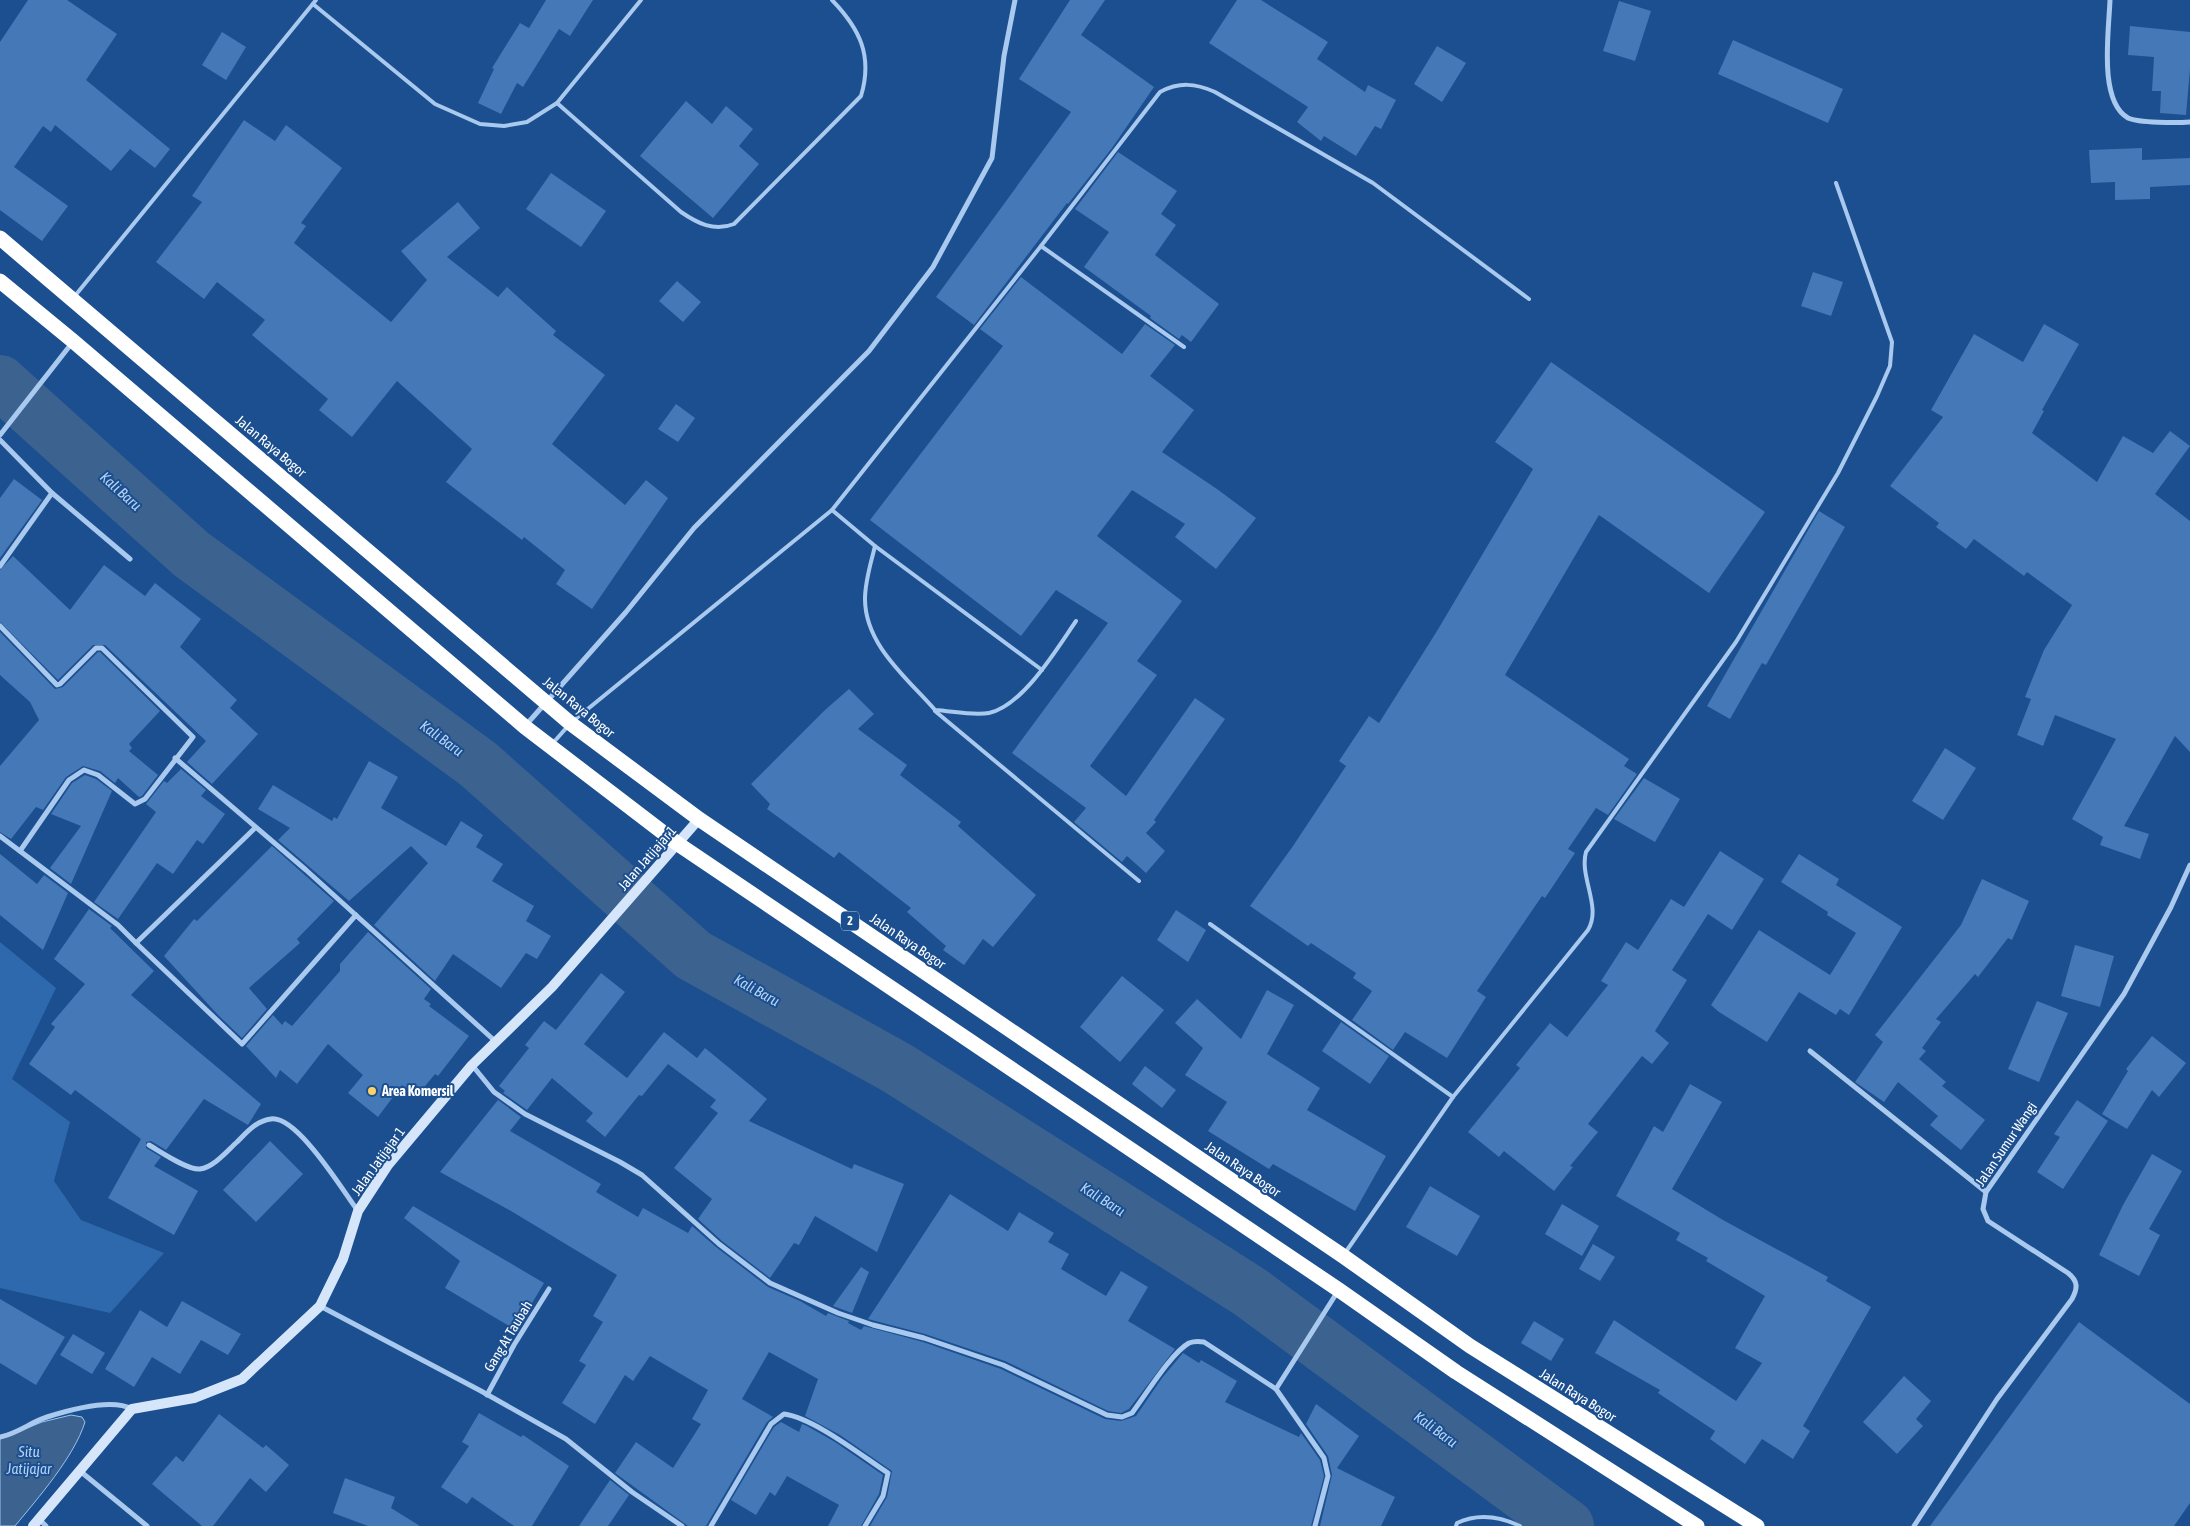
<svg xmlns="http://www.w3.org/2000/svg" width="2190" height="1526" viewBox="0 0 2190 1526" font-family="'Asap Condensed',sans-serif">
	<rect width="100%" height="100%" fill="#1b4f8f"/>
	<path fill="#2e69ad" d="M 0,942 L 56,988 L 12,1079 L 70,1122 L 54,1181 L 81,1220 L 164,1253 L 110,1313 L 0,1288 Z"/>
	<path fill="#3c6290" stroke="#9cc4f0" d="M 71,1415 L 82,1417 L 85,1422 C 74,1457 38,1498 15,1526 L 0,1526 L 0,1439 L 42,1422 Z"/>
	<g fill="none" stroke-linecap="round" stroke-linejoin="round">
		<path stroke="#3c6290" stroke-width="54" d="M 0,382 L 191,554 L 478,764 L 693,955 L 897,1068 L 1250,1292 L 1567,1526"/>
	</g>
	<g fill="#4478b7">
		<path d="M 28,0 L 67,0 L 117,34 L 86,80 L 170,149 L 155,168 L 130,149 L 111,171 L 55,125 L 51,132 L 43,126 L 14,167 L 68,206 L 42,241 L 0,210 L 0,42 Z"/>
		<path d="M 546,0 L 593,0 L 570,36 L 559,29 L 523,87 L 517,83 L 501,114 L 478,103 L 494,69 L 492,68 L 520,23 L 529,28 Z"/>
		<path d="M 1070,0 L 1105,0 L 1081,35 L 1154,87 L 1112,148 L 1068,204 L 1067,203 L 974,325 L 936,297 L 1071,112 L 1019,79 Z"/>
		<path d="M 1237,0 L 1261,0 L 1328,42 L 1317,59 L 1365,92 L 1368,85 L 1396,100 L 1381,129 L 1375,126 L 1356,156 L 1324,136 L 1321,141 L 1297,122 L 1308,107 L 1209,43 Z"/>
		<path d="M 1619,1 L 1651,11 L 1635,61 L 1603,51 Z"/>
		<path d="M 2130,26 L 2190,32 L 2190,69 L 2186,115 L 2160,113 L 2161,91 L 2152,91 L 2154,57 L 2128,55 Z"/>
		<path d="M 222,32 L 246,47 L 226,80 L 202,65 Z"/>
		<path d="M 1733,40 L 1843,89 L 1828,123 L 1718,74 Z"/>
		<path d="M 1437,46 L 1466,63 L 1442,102 L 1414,84 Z"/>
		<path d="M 686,101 L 712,124 L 726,106 L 753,129 L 739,146 L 759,164 L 713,218 L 640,156 Z"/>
		<path d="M 244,120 L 275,141 L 286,125 L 342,168 L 301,223 L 306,226 L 294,243 L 391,322 L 427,280 L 401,251 L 458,202 L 480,228 L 447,257 L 498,297 L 507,287 L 556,331 L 553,335 L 605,375 L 552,444 L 625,505 L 646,480 L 668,498 L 592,609 L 556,584 L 565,570 L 524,537 L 522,540 L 446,482 L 472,449 L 397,381 L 352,437 L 319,410 L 328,399 L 252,335 L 265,320 L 217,282 L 204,299 L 156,262 L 202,202 L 192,196 Z"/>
		<path d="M 2142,148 L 2142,160 L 2190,158 L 2190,185 L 2150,187 L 2150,199 L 2115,200 L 2115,182 L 2091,183 L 2089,150 Z"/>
		<path d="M 1118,152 L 1177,191 L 1161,214 L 1176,225 L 1155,255 L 1219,304 L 1191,342 L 1182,335 L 1179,339 L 1150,318 L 1151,316 L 1084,267 L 1109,232 L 1075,209 Z"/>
		<path d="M 551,173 L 606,211 L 581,247 L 526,209 Z"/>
		<path d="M 1813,272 L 1843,282 L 1831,316 L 1801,306 Z"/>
		<path d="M 1021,277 L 1122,354 L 1145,324 L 1175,345 L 1150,376 L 1194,410 L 1162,452 L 1217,489 L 1256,518 L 1216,569 L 1175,537 L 1185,524 L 1132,490 L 1097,536 L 1182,601 L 1137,661 L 1157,675 L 1090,766 L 1126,796 L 1195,698 L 1225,719 L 1154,820 L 1156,822 L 1146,833 L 1165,851 L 1146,873 L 1127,856 L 1122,862 L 1074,822 L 1086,808 L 1012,753 L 1108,623 L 1056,590 L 1021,636 L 870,520 L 1003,346 L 980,329 Z"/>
		<path d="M 677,281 L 701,302 L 683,322 L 659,301 Z"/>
		<path d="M 2044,324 L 2079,344 L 2042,410 L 2044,411 L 2032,433 L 2097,482 L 2123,436 L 2153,453 L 2170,431 L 2190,446 L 2155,494 L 2190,521 L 2190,752 L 2175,736 L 2124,826 L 2149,834 L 2140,859 L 2100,845 L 2103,837 L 2072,819 L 2116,739 L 2055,715 L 2043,746 L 2017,735 L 2031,699 L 2025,697 L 2044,650 L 2072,605 L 2027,572 L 2024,576 L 1974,539 L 1966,549 L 1936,527 L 1939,523 L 1890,486 L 1943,417 L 1931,410 L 1974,334 L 2023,362 Z"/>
		<path d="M 1551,362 L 1765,512 L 1709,593 L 1599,515 L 1505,675 L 1629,759 L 1624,766 L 1637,774 L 1608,815 L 1596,808 L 1568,849 L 1575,853 L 1545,898 L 1542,896 L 1477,991 L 1486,997 L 1447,1058 L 1405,1032 L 1393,1050 L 1352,1020 L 1372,991 L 1353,978 L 1356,973 L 1311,943 L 1308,946 L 1250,906 L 1293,846 L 1346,766 L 1339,761 L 1369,716 L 1379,723 L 1437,631 L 1533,469 L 1495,442 Z"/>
		<path d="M 676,404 L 695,418 L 678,442 L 658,429 Z"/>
		<path d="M 14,479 L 42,500 L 0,558 L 0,498 Z"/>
		<path d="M 1819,511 L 1845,527 L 1766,665 L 1762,663 L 1730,719 L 1707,706 Z"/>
		<path d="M 13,556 L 70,610 L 104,565 L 145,596 L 155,583 L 201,619 L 180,647 L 237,700 L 230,708 L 258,734 L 212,784 L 187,762 L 206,741 L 105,645 L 93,645 L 58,680 L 0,622 L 0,570 Z"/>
		<path d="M 0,632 L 55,689 L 63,687 L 98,652 L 100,652 L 160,711 L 129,744 L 132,748 L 129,751 L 158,775 L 142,796 L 139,797 L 118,778 L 115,783 L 100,771 L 83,766 L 66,777 L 43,810 L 36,807 L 11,839 L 0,832 L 0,766 L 39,720 L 30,702 L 0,675 Z"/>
		<path d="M 849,689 L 874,714 L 858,729 L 907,765 L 900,775 L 961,822 L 958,826 L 1036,895 L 993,947 L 983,939 L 964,965 L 943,950 L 946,946 L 907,912 L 911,908 L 839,852 L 834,858 L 767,809 L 770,804 L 751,784 L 825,710 Z"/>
		<path d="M 1945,748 L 1976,768 L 1943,820 L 1912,801 Z"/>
		<path d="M 369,761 L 398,777 L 381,808 L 446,846 L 461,821 L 483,835 L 476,847 L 503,864 L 492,881 L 534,906 L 526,921 L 551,936 L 537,959 L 526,953 L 501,988 L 453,954 L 435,981 L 374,925 L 428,863 L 411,846 L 349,901 L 278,840 L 290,828 L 258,809 L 273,785 L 332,821 L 334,817 L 337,819 Z"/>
		<path d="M 181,769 L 206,790 L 201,796 L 225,814 L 203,844 L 197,840 L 173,874 L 157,863 L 118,919 L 94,902 L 156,812 L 146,804 L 164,781 L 167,783 Z"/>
		<path d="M 85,775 L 96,779 L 112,791 L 71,884 L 50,868 L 81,826 L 51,814 L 72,783 Z"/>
		<path d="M 1644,778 L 1680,799 L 1655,842 L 1614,819 Z"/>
		<path d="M 272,846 L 334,901 L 297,939 L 300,943 L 249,988 L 267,1009 L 242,1038 L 218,1015 L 164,956 L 194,919 L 197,921 Z"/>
		<path d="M 1720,851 L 1764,879 L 1732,930 L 1708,914 L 1672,970 L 1687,980 L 1655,1031 L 1669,1043 L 1652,1064 L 1642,1056 L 1588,1124 L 1598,1132 L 1570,1166 L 1573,1167 L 1554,1191 L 1504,1151 L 1499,1157 L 1468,1132 L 1520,1068 L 1516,1065 L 1550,1023 L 1567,1037 L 1608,985 L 1601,981 L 1626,942 L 1638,950 L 1671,899 L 1684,907 Z"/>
		<path d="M 0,854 L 37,884 L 44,875 L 68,893 L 43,950 L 0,915 Z"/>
		<path d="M 1799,854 L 1839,879 L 1836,885 L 1902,927 L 1849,1015 L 1840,1009 L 1836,1015 L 1799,992 L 1767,1042 L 1719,1012 L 1711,1005 L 1759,930 L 1830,975 L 1856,933 L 1827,915 L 1828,912 L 1781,882 Z"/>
		<path d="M 1982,879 L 2029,901 L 2012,940 L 2008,938 L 1978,977 L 1975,974 L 1936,1019 L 1941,1022 L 1922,1048 L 1926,1051 L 1919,1059 L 1946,1082 L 1942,1086 L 1985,1120 L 1961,1150 L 1930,1125 L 1938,1116 L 1898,1082 L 1884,1102 L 1855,1082 L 1883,1042 L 1875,1035 L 1961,925 Z"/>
		<path d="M 89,909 L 112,926 L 110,928 L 154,971 L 131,995 L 261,1104 L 248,1125 L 204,1099 L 166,1150 L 151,1141 L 146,1142 L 146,1148 L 161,1157 L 154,1166 L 198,1191 L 174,1235 L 108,1198 L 141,1139 L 75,1090 L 71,1095 L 29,1064 L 55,1027 L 51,1024 L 85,984 L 54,959 Z"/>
		<path d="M 1176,910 L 1206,930 L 1188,962 L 1157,940 Z"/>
		<path d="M 368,932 L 431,989 L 424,999 L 431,1004 L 429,1006 L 469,1036 L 438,1076 L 435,1074 L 416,1097 L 402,1085 L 378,1117 L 348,1093 L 363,1075 L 328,1044 L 297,1084 L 280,1070 L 276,1078 L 246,1046 L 273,1015 L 282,1025 L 285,1021 L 292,1026 L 340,971 L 340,964 Z"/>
		<path d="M 2075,945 L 2114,956 L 2100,1007 L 2061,996 Z"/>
		<path d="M 601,973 L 625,992 L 584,1044 L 627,1078 L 664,1032 L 697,1058 L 705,1048 L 767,1099 L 749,1121 L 852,1169 L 854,1164 L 904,1184 L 877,1252 L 815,1216 L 799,1245 L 794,1243 L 770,1278 L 722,1241 L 698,1219 L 712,1199 L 674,1168 L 718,1113 L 710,1107 L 716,1100 L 668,1064 L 642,1096 L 639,1095 L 605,1137 L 586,1121 L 593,1113 L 552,1078 L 527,1110 L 503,1093 L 505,1091 L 499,1086 L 529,1048 L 525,1045 L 544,1021 L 556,1030 Z"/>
		<path d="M 1122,976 L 1164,1010 L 1120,1062 L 1080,1027 Z"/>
		<path d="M 1267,990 L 1294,1005 L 1267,1054 L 1320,1088 L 1307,1110 L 1386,1156 L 1355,1211 L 1273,1164 L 1269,1169 L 1208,1131 L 1227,1102 L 1185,1075 L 1203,1048 L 1175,1023 L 1197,999 L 1241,1039 Z"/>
		<path d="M 2037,1001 L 2068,1013 L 2039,1082 L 2008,1069 Z"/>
		<path d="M 1341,1022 L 1389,1056 L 1370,1084 L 1322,1051 Z"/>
		<path d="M 2152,1036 L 2186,1063 L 2159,1097 L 2152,1090 L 2127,1129 L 2102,1114 L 2128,1071 L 2126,1069 Z"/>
		<path d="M 1145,1066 L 1176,1090 L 1162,1108 L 1132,1084 Z"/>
		<path d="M 1690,1084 L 1722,1102 L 1672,1189 L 1723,1220 L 1828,1277 L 1826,1281 L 1871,1307 L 1803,1426 L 1810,1431 L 1793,1459 L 1762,1439 L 1745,1464 L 1710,1439 L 1715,1431 L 1658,1393 L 1660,1390 L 1595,1353 L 1614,1320 L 1736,1401 L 1762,1363 L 1735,1348 L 1765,1296 L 1706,1261 L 1708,1258 L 1676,1240 L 1680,1233 L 1616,1196 L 1654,1126 L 1663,1132 Z"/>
		<path d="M 498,1100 L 521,1117 L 510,1131 L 601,1184 L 596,1192 L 638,1217 L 643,1208 L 688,1233 L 692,1226 L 716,1247 L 768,1287 L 800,1301 L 826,1316 L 828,1313 L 849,1321 L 848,1323 L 861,1330 L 864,1326 L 923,1342 L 1001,1369 L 1105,1419 L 1121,1421 L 1136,1416 L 1162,1378 L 1183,1353 L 1199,1363 L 1201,1360 L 1237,1381 L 1225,1402 L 1299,1437 L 1301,1433 L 1320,1460 L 1324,1476 L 1311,1526 L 870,1526 L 887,1497 L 892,1471 L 840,1435 L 805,1416 L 818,1379 L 769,1352 L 742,1399 L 773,1417 L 767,1422 L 706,1526 L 688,1526 L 615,1473 L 636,1442 L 673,1468 L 701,1424 L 692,1419 L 708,1390 L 650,1356 L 633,1381 L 625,1375 L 595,1424 L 562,1403 L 586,1365 L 579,1361 L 603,1322 L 593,1316 L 617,1275 L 511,1211 L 440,1172 Z"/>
		<path d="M 2077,1100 L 2108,1121 L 2063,1189 L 2037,1172 L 2060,1137 L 2054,1134 Z"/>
		<path d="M 270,1141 L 303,1174 L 256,1222 L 223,1190 Z"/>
		<path d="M 2152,1154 L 2182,1171 L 2149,1229 L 2160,1235 L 2139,1276 L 2099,1255 L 2123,1205 Z"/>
		<path d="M 1430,1186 L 1480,1216 L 1457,1256 L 1406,1227 Z"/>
		<path d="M 950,1194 L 1008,1231 L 1019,1212 L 1054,1233 L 1048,1242 L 1069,1254 L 1061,1269 L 1106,1296 L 1121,1271 L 1148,1287 L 1128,1321 L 1175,1349 L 1129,1409 L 1121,1413 L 1108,1411 L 1005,1361 L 925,1334 L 868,1319 Z"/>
		<path d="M 1562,1204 L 1599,1226 L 1582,1256 L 1545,1234 Z"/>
		<path d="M 413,1206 L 544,1283 L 516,1330 L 445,1288 L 460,1261 L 404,1218 Z"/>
		<path d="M 1593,1244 L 1615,1257 L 1600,1281 L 1579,1269 Z"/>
		<path d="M 861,1267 L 869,1272 L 852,1313 L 833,1306 Z"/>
		<path d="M 0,1299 L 65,1337 L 36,1385 L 0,1363 Z"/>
		<path d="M 182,1301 L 241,1334 L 228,1355 L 201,1340 L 180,1374 L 152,1357 L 134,1387 L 105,1369 L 140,1310 L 167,1327 Z"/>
		<path d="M 1534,1321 L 1564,1339 L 1551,1361 L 1521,1343 Z"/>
		<path d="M 2079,1322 L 2190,1404 L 2190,1503 L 2174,1526 L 1930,1526 Z"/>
		<path d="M 73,1334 L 105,1353 L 92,1374 L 60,1355 Z"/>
		<path d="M 1904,1376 L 1931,1401 L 1916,1419 L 1923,1426 L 1897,1454 L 1863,1422 Z"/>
		<path d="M 1316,1404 L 1359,1436 L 1337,1468 L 1395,1497 L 1381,1526 L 1320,1526 L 1332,1475 L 1328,1456 L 1306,1424 Z"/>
		<path d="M 479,1413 L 521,1437 L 523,1435 L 569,1466 L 532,1526 L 514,1526 L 472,1497 L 467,1504 L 441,1487 L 469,1446 L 462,1442 Z"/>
		<path d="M 219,1414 L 263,1448 L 266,1445 L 289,1465 L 266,1492 L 250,1478 L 213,1526 L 202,1526 L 152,1484 L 176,1456 L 183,1462 Z"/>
		<path d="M 781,1422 L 799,1432 L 802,1424 L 807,1426 L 835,1442 L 883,1475 L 879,1494 L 861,1526 L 828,1526 L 839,1505 L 787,1476 L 775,1496 L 770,1492 L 756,1515 L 731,1500 L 774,1427 Z"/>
		<path d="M 345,1478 L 395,1497 L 391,1508 L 420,1526 L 368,1526 L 333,1513 Z"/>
		<path d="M 610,1480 L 629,1495 L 608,1526 L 579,1526 Z"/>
	</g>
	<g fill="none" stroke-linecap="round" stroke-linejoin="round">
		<g stroke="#a9c9ee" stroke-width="4">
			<path d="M 313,4 L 435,104 L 480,124 L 504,126 L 527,122 L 557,103 L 641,0"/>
			<path d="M 557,103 L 681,212 C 697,223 714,232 734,224 L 861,96 C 873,56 860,29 832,0"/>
			<path d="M 1041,246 L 1160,92 C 1179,82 1195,83 1215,92 L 1373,183 L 1529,299"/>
			<path d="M 74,297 L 316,0"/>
			<path d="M 832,510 L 1041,246 L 1184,347"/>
			<path d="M 875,546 L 1042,670"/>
			<path d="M 935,711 L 1139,881"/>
			<path d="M 573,721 L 832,510 L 875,546 C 871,563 865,581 865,599 C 865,645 907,678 935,710 C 952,711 973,716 989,713 C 1023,706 1058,647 1076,621"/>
			<path d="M 553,743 L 568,726"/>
			<path d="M 1210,924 L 1453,1097"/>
			<path d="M 1345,1253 L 1453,1097 L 1588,930 C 1602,907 1579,877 1586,852 L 1736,642 L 1838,473 L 1877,396 L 1890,366 L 1892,342 L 1836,183"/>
			<path d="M 1456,1526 L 1457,1523 C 1478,1513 1499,1516 1520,1526"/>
		</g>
		<g stroke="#a9c9ee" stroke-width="5">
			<path d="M 2110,0 C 2109,30 2098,101 2128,118 C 2139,123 2177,123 2190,122"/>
			<path d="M 0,435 L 72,343"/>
			<path d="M 0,440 L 52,493 L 130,559"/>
			<path d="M 0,566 L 52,493"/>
			<path d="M 0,626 L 57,685 L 60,684 L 96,648 L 102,648 L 193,737 L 145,799 L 135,804 L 98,775 L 84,770 L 69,780 L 20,851"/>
			<path d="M 526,725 L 626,612 L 694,528 L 869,351 L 933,267 L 992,158 L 1004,56 L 1015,0"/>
			<path d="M 175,758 L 306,870 L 495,1041"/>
			<path d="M 0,836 L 118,925 L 136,943 L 255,828"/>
			<path d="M 136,943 L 242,1044 L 356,915"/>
			<path d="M 1810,1051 L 1986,1192"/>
			<path d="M 472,1065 L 494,1092 L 525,1114 L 620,1162 L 642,1175 L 719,1244 L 770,1283 L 838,1313 L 873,1325 L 924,1338 L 1003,1365 L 1107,1415 L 1122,1417 L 1132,1413 C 1145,1396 1171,1353 1189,1343 C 1194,1341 1198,1341 1204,1342 L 1276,1389 L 1324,1458 L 1328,1476 L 1315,1526"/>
			<path d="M 149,1145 C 161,1152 187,1170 200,1169 C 214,1167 227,1151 237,1142 C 247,1132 256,1121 271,1119 C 297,1115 343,1191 358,1211"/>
			<path d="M 320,1306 L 481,1391 L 566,1439 L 632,1492 L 682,1526"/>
			<path d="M 1276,1389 L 1338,1291"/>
			<path d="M 487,1395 L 514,1345 L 549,1289"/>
			<path d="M 0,1437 C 17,1434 31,1422 47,1417 C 69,1410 112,1398 132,1409"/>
			<path d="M 80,1471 L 147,1526"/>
			<path d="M 39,1519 L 46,1526"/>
			<path d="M 711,1526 L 771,1424 L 784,1414 C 814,1418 862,1456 888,1473 L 883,1496 L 865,1526"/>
			<path d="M 1914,1526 L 1997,1399 L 2072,1299 C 2078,1288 2078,1281 2068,1273 L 1988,1221 L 1983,1209 L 1986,1192 L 2124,994 L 2171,907 L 2190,865"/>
		</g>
		<path stroke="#d6e6fa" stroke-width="10" d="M 33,1526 L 132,1409 L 194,1398 L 242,1379 L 320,1306 L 343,1259 L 358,1211 L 388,1165 L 472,1065 L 552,987 L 699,819"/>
		<g stroke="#fff" stroke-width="15">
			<path d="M 0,238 L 570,723 L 699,819 L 1343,1256 L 1470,1346 L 1757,1526"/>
			<path d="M 0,281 L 73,341 L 525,727 L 678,844 L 1339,1290 L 1456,1372 L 1697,1526"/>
		</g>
	</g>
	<circle fill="#ffd166" stroke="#1b4f8f" stroke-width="2" cx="372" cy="1091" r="5"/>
	<g text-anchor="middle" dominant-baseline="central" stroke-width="4" stroke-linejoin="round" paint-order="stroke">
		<rect fill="#1b4f8f" stroke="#bbcadd" stroke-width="1" x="841" y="911.5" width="18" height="19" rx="4"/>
		<g font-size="12" font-weight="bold" fill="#fff">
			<text x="850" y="921">2</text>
		</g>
		<g font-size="14" fill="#fff" stroke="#1b4f8f">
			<text transform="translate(271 446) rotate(40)">Jalan Raya Bogor</text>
			<text transform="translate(579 707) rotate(39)">Jalan Raya Bogor</text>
			<text transform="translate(647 858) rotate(-49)">Jalan Jatijajar 1</text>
			<text transform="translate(908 941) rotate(34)">Jalan Raya Bogor</text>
			<text transform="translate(2006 1144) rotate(-56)">Jalan Sumur Wangi</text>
			<text transform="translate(378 1161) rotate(-54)">Jalan Jatijajar 1</text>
			<text transform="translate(1243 1169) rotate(34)">Jalan Raya Bogor</text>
			<text transform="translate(508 1336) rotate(-59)">Gang At Taubah</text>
			<text transform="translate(1578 1395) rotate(32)">Jalan Raya Bogor</text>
		</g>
		<g font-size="14" font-weight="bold" fill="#fff" stroke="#1b4f8f" text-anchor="start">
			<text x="382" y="1091">Area Komersil</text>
		</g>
		<g font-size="15" font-style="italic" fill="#b5d3f5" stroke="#1b4f8f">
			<text transform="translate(121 491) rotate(42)">Kali Baru</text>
			<text transform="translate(442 738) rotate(36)">Kali Baru</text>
			<text transform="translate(757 990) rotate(29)">Kali Baru</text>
			<text transform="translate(1103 1199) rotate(32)">Kali Baru</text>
			<text transform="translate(1436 1429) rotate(36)">Kali Baru</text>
			<text x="29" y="1451">Situ<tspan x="29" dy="17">Jatijajar</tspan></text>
		</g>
	</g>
</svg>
